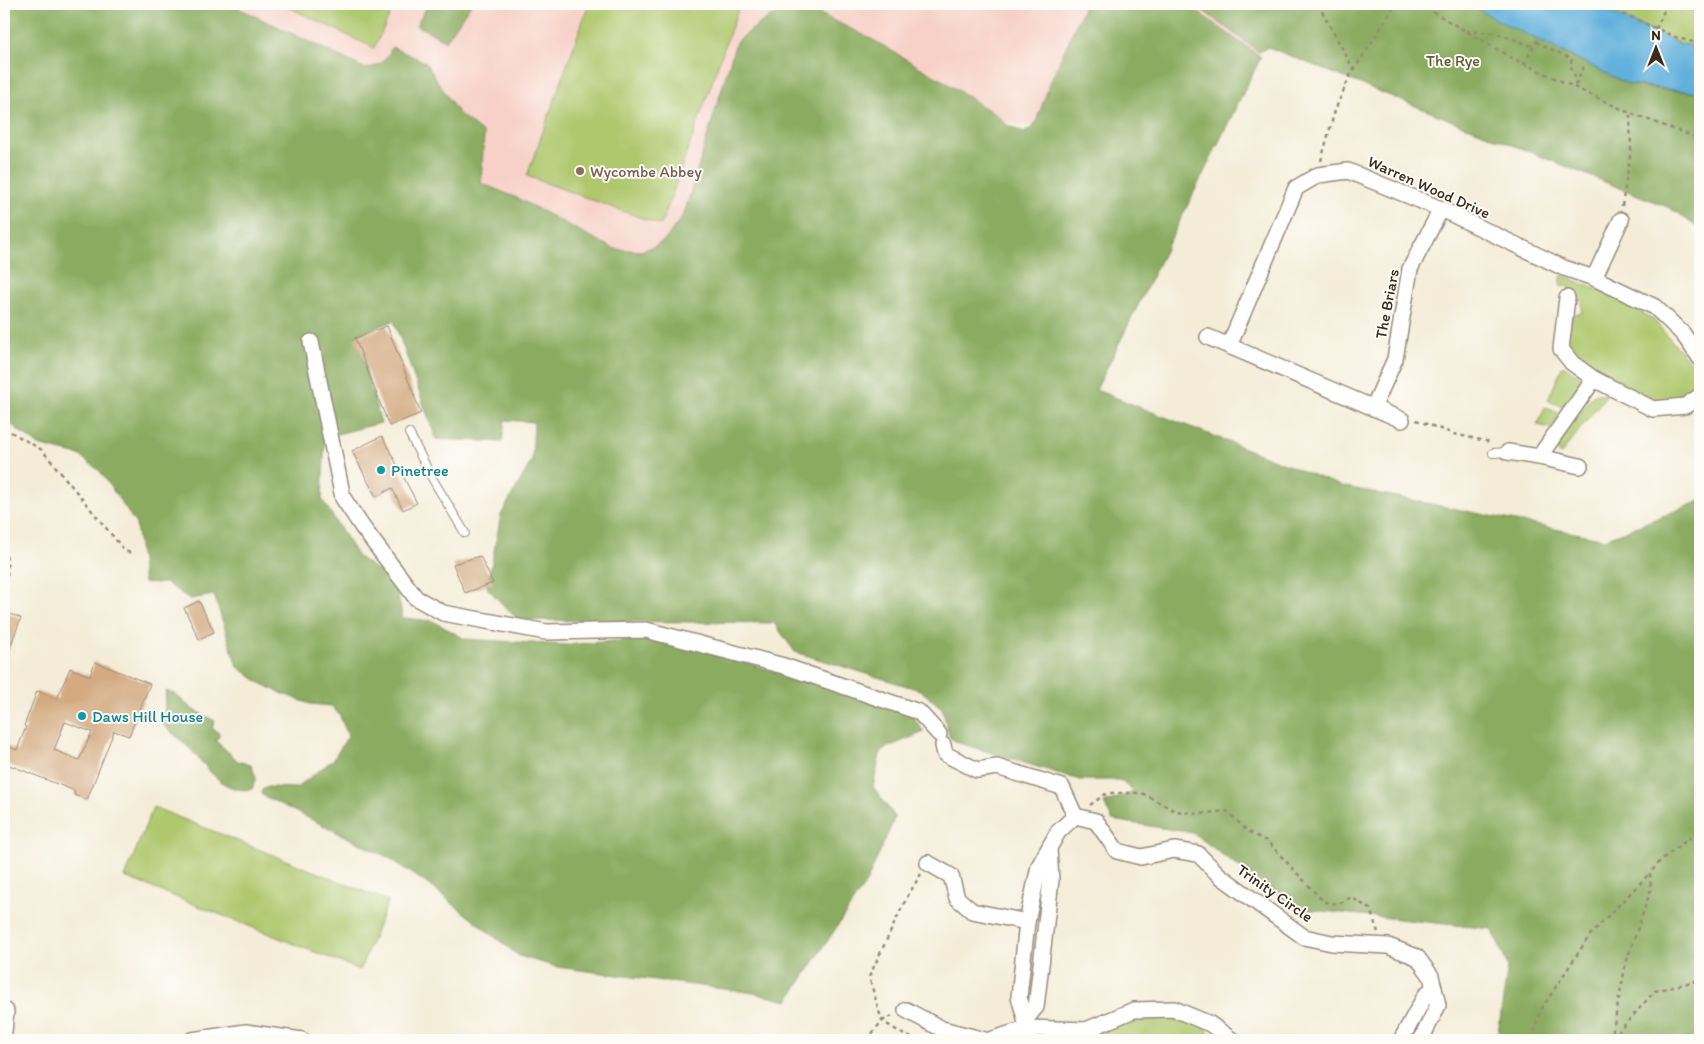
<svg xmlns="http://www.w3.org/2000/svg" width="1704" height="1044" viewBox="0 0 1704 1044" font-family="Itim,sans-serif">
	<rect width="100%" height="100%" fill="#fdfcf7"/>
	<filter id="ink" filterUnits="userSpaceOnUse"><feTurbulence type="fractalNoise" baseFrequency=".02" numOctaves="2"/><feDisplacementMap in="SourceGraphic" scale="10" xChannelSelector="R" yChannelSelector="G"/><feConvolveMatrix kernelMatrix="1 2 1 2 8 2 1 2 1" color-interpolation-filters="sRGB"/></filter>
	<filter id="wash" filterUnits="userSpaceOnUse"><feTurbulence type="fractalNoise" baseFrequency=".0096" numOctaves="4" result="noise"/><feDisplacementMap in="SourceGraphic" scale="20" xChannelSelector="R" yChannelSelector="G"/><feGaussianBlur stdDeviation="1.12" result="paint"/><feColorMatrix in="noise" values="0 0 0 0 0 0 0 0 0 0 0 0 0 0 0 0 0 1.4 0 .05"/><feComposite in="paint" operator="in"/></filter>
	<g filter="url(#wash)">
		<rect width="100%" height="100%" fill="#f4ecd7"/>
		<path fill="#f7d1c7" d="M 178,4 L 1257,4 L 1268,47 L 1147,139 L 978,119 L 672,281 L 462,202 Z"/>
		<g fill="#afc86e" stroke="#757946">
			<path d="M 282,4 L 395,4 L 374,48 Z"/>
			<path d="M 589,4 L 740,4 L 661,225 L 527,176 Z"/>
			<path d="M 1592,4 L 1700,4 L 1700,48 L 1678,43 Z"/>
			<path d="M 1562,275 L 1613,296 L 1654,320 L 1700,374 C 1698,398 1674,403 1653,400 L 1573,355 C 1565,344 1566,324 1574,314 L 1582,313 L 1582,301 L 1576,299 L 1567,286 L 1560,285 Z"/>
			<path d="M 1563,365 L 1582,378 L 1583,382 L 1567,406 L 1561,406 L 1548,400 Z"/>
			<path d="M 1597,394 L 1607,394 L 1561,454 L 1558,452 L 1558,444 L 1591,397 Z"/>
			<path d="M 1545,407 L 1558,413 L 1559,416 L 1551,428 L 1537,425 Z"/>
			<path d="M 153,807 L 388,901 L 360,970 L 125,877 Z"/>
			<path d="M 1161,1014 C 1181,1028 1183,1016 1196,1021 C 1205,1025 1209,1034 1217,1040 L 1100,1040 L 1100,1032 L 1129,1019 L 1135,1023 L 1145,1020 L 1149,1015 Z"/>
		</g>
		<g fill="#8bac61" stroke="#636b40">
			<path d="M 4,4 L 230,4 L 366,69 C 381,65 386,61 392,47 L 425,62 L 458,113 L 484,134 L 481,183 L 519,199 L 614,249 L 641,251 L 655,246 L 665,240 L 684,214 L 736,42 L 767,18 L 795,10 L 816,12 L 868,37 L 945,82 L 998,116 L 1007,125 L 1024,133 L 1035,125 L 1050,83 L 1085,4 L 1187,4 L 1261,57 L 1096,390 L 1341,486 L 1605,539 L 1700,501 L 1700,1040 L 1497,1040 L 1508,966 L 1492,929 L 1295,908 L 1193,833 L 1112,820 L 1104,803 L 1134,792 L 1120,780 L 1080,780 L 959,743 L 950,738 L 942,708 L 920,690 L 795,652 L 774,623 L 518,620 L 487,588 L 501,515 L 532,460 L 534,422 L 505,420 L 502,442 L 436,439 L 394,321 L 356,336 L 381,423 L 325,437 L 322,499 L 358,557 L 394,582 L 403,618 L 433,621 L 465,639 L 566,645 L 651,638 L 741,661 L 912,715 L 924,732 L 881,750 L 873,787 L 895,817 L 867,881 L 788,1001 L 754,993 L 557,967 L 519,956 L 429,885 L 391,859 L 262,795 L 262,790 L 267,787 L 296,788 L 333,760 L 348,736 L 340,716 L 332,706 L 310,704 L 278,692 L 257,681 L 237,666 L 214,595 L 190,599 L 166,583 L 144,583 L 136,524 L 100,471 L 79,455 L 38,445 L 4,419 Z"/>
			<path d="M 429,4 L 471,4 L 446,41 L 416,25 Z"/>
			<path d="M 1194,4 L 1468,4 L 1505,24 L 1628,84 L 1658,89 L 1700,93 L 1700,229 L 1670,208 L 1268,47 L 1259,52 Z"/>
			<path d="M 166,691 L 175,694 L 192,709 L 215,721 L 212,728 L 220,734 L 216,741 L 238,761 L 251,765 L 256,777 L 252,789 C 221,795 206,764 187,746 C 179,738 171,732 163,725 Z"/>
		</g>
		<path fill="#62b1dc" stroke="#4e6e7d" d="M 1468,4 L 1592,4 L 1678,43 L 1700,48 L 1700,93 L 1628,84 L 1505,24 Z"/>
		<g id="blocks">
			<g fill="#d3aa81" fill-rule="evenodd">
				<path d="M 387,326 L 421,413 L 389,426 L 355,338 Z"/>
				<path d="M 382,436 L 417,503 L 403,510 L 392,488 L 376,497 L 352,451 Z"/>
				<path d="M 480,556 L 493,583 L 465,593 L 453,564 Z"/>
				<path d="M 199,601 L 214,632 L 199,639 L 184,608 Z"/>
				<path d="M 7,613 L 21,618 L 5,660 L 4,622 Z"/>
				<path d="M 95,662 L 150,684 L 129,736 L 114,731 L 87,800 L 74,795 L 75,791 L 4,763 L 4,745 L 17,750 L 26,727 L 24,726 L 37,691 L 57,699 L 70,668 L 90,676 ZM 65,722 L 92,732 L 79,760 L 54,750 Z"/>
			</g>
		</g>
	</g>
	<g filter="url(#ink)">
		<use href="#blocks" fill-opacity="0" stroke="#988b7a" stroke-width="1"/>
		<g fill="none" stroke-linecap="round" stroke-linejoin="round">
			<g stroke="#988b7a" stroke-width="10">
				<g id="lane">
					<path d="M 409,433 L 432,478 L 465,533"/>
					<path d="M 1493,453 L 1508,452"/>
				</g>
			</g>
			<g stroke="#988b7a" stroke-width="18">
				<g id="street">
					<path d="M 1594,278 L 1621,220"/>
					<path d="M 1567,298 L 1561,349 L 1572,363 L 1594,379"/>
					<path d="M 1208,337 L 1402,420"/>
					<path d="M 311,342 L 343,498 L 363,528 L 416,598 L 443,613 L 546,632 L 646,630 L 784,666 L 919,712 L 939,734"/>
					<path d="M 1229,346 L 1296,188 L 1318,175 L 1348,171 L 1441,209 L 1564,268 L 1594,278 L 1655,307 L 1683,334 L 1700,358"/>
					<path d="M 1373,408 L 1395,359 L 1410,269 L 1441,209"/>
					<path d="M 1508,452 L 1539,457"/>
					<path d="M 1580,466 L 1539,457 L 1594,379 L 1653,409 L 1685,406 L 1700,396"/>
					<path d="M 943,745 L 945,754 L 977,770 L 997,767 L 1062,787 L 1075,816"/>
					<path d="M 928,863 L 951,876 L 957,898 L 972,911 L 1027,922"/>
					<path d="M 906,1010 L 942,1029 L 985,1040"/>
					<path d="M 1025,1020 L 1036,1007 L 1051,880 L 1049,849"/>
					<path d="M 1086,1030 L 1134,1010 L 1174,1009 L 1210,1024 L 1232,1040"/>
					<path d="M 4,1032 L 6,1011"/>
					<path d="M 192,1040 L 246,1032 L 302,1040"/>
					<path d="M 990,1040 L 1028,1028 L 1019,997 L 1027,922 L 1039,866 L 1058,832 L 1075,816 L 1096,821 L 1117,851 L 1141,857 L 1174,850 L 1198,854 L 1219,875 L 1304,937 L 1332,943 L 1388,946 L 1417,957 L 1431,976 L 1438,1005 L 1421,1040"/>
					<path d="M 1029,1040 L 1028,1028 L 1086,1030 L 1091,1040"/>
					<path d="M 1401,1040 L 1425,996 L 1434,987"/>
				</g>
			</g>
			<g stroke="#988b7a" stroke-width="2.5" stroke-dasharray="4 4" stroke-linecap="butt">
				<path d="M 1318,4 L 1354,70"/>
				<path d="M 1419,4 L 1514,59 L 1630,113 L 1700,139"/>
				<path d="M 1601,4 L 1678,38 L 1700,44"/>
				<path d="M 1656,29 L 1667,4"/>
				<path d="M 1466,31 L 1495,33 L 1533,46"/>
				<path d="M 1536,42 L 1572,59 L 1570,66 L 1574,72 L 1576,88"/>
				<path d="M 1524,64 L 1537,40"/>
				<path d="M 1576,85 L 1585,63"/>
				<path d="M 1321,161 L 1335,110 L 1350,76 L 1396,4"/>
				<path d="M 1622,206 L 1631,150 L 1630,113"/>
				<path d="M 1416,420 L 1454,434 L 1490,442"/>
				<path d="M 4,428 L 42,450 L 125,551 L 133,554"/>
				<path d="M 4,548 C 9,563 8,578 4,594"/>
				<path d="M 1090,805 L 1107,793 L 1142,793 L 1175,811 L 1198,814 L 1227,811 L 1246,830 L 1268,842 L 1324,902 L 1339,904 L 1351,897 L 1370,909 L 1378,932"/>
				<path d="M 1612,1039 L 1655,991 L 1700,980"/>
				<path d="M 867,1040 L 882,1021 L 892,1016"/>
				<path d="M 919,1040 L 906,1036 L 882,1021 L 869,977 L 907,897 L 921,874"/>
				<path d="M 1532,1040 L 1540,1011 L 1590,935 L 1650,873"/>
				<path d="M 1611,1040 L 1626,963 L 1651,889 L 1650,873 L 1661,860 L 1700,830"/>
			</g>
			<use href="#lane" stroke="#fff" stroke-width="8"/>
			<use href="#street" stroke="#fff" stroke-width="15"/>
		</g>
	</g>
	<circle fill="#8d6e63" stroke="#fdfcf7" stroke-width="2" cx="580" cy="171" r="5"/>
	<g fill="#0f9aa8" stroke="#fdfcf7" stroke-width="2">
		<circle cx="381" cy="470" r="5"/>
		<circle cx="82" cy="716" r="5"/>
	</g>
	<g text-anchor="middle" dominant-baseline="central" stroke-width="4" stroke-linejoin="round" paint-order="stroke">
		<g font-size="16" fill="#5e5936" stroke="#fdfcf7">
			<text x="1453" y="60">The Rye</text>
		</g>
		<g font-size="16" fill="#785e54" stroke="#fdfcf7" text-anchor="start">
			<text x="590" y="171">Wycombe Abbey</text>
		</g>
		<g font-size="16" fill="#3b2a1e" stroke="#fdfcf7">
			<text transform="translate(1429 187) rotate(24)">Warren Wood Drive</text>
			<text transform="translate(1387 304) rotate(-79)">The Briars</text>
			<text transform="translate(1275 893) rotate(35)">Trinity Circle</text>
		</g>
		<g font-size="16" fill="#0d838f" stroke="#fdfcf7" text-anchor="start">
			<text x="391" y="470">Pinetree</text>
			<text x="92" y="716">Daws Hill House</text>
		</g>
	</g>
	<rect width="1704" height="1044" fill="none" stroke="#fdfcf7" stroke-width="20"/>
	<g transform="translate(1656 48)" stroke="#fdfcf7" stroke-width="4" paint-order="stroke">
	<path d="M0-4L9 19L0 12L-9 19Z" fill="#3b2a1e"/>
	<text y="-8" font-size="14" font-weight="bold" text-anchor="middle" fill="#3b2a1e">N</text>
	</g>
</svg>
